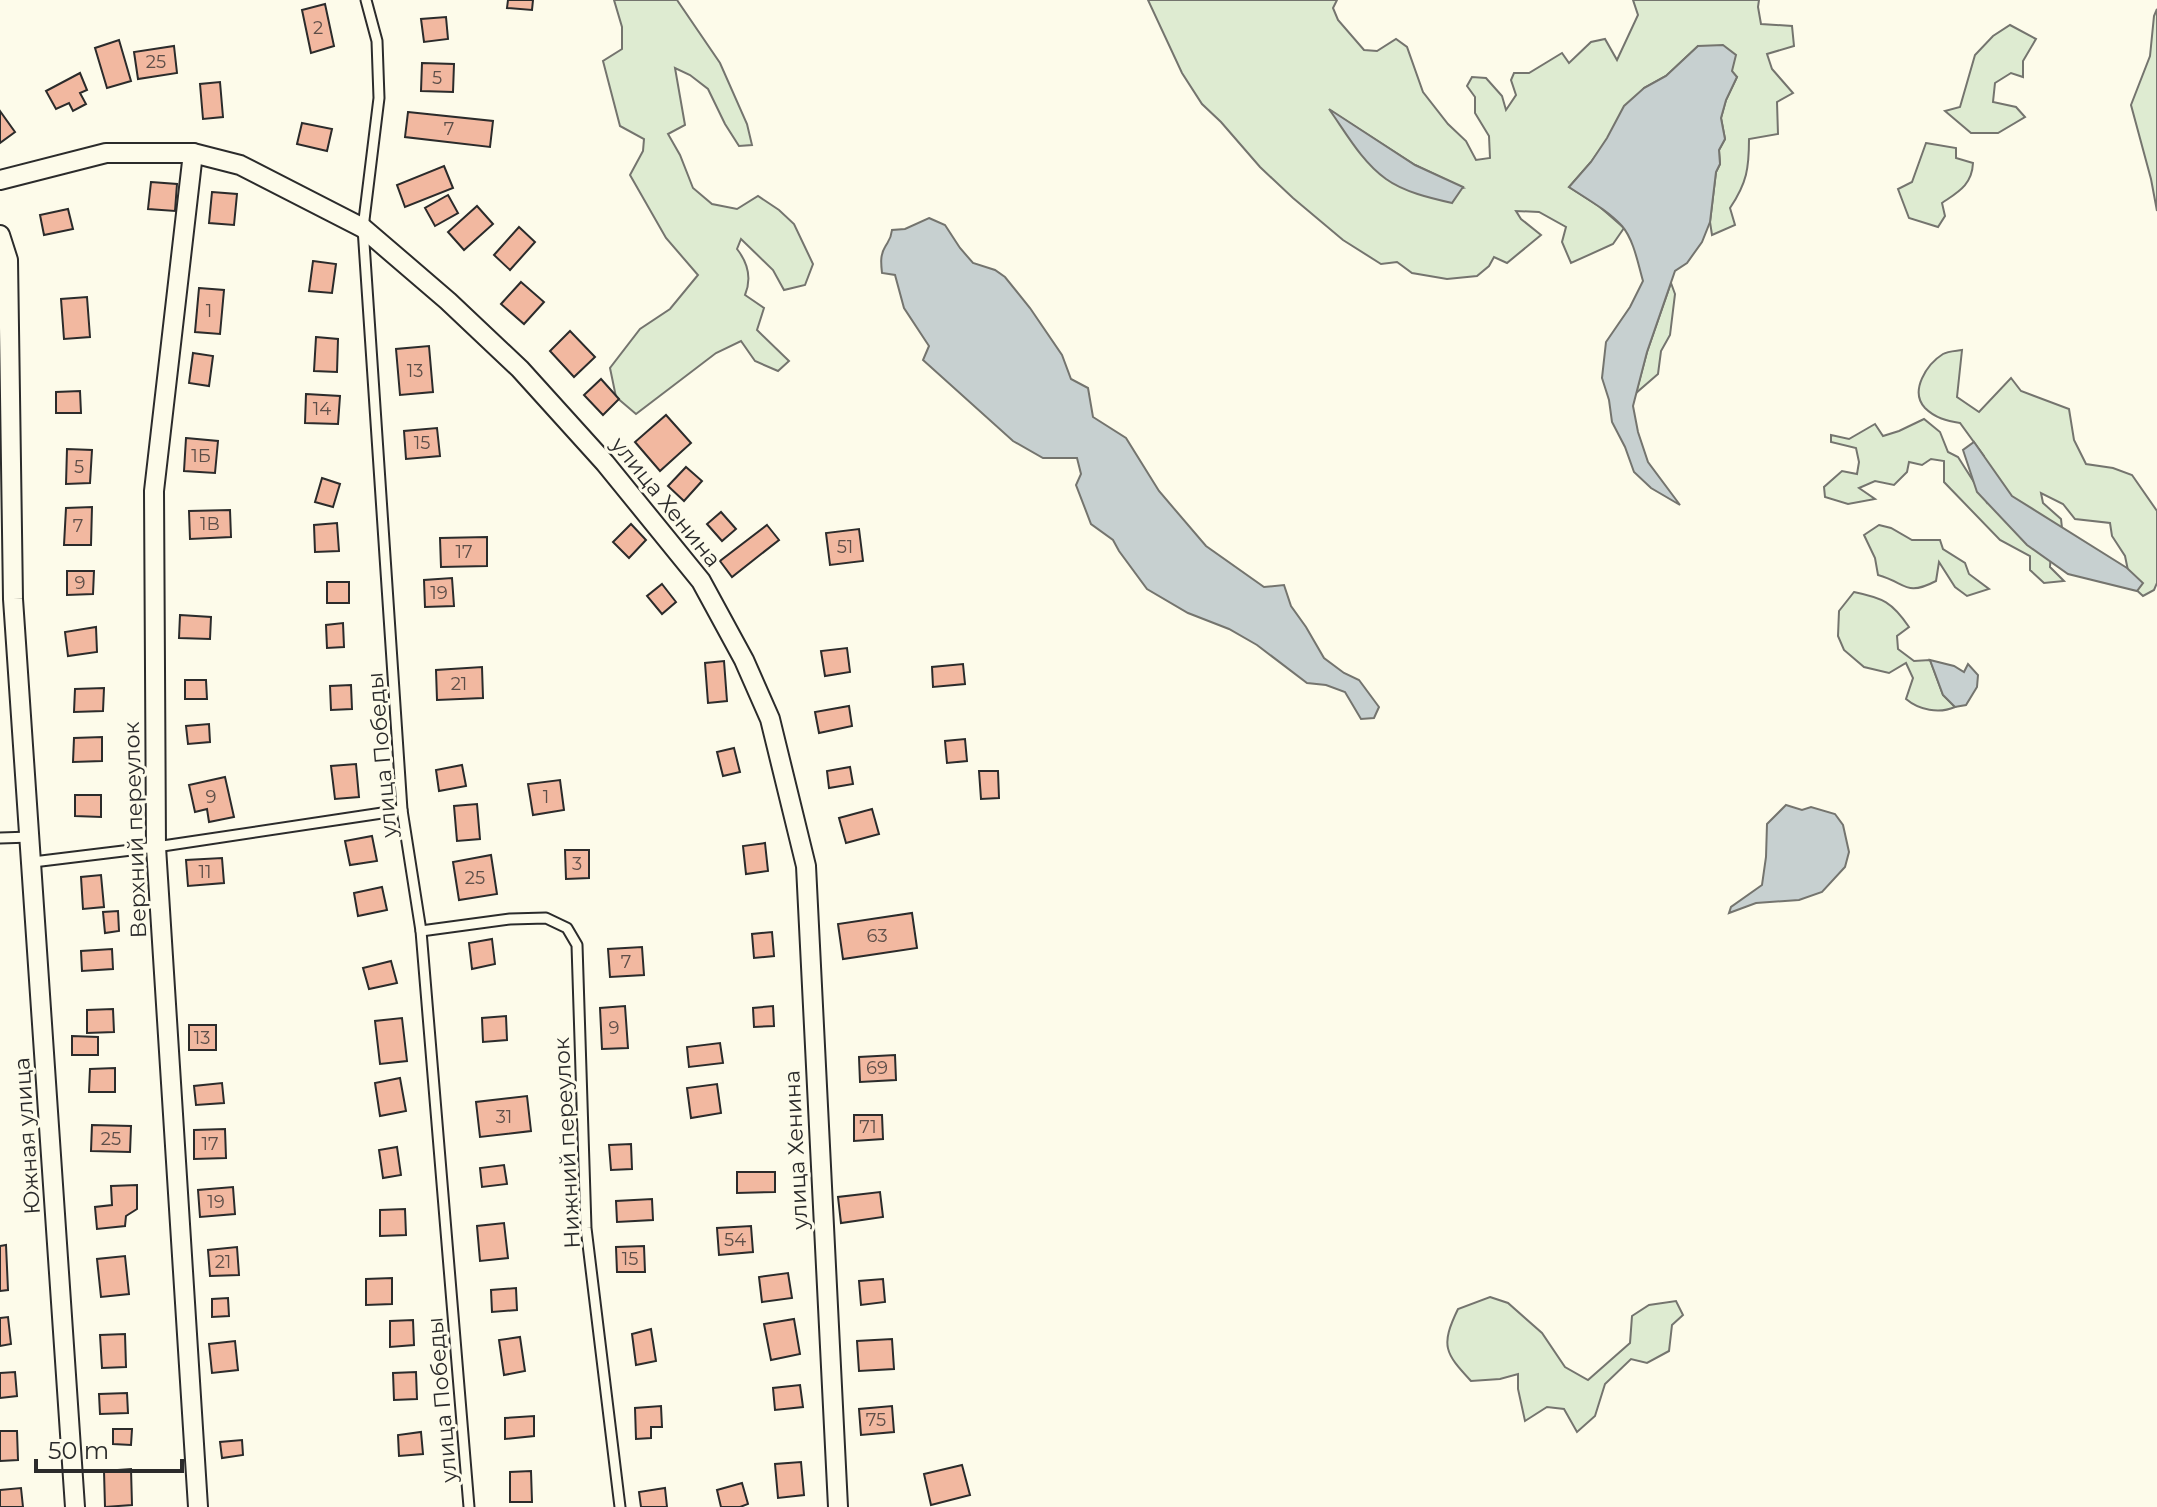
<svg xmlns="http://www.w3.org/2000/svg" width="2157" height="1507" viewBox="0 0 2157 1507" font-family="Montserrat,sans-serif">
	<rect width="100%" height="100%" fill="#fdfbea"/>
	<g fill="#deebd1" stroke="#74746e" stroke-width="2" fill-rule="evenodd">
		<path d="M 614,0 L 677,0 L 720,63 L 747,124 L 752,145 L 739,146 L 725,124 L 708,89 L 690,75 L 675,68 L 685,125 L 668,134 L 680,155 L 693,188 L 712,204 L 737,209 L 758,196 L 779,210 L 794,224 L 813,264 L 805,285 L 784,290 L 773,270 L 741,239 L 737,249 C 748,263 752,278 745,295 L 764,308 L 757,330 L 789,361 L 778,371 L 755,361 L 741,341 L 716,353 L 636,414 L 616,397 L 610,368 L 640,329 L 670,309 L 698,275 L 666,238 L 630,175 L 643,151 L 644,139 L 620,126 L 603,61 L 622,49 L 622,27 Z"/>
		<path d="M 1148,0 L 1337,0 L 1333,8 L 1338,20 L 1364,50 L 1377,51 L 1396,39 L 1407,47 L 1423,92 L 1448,124 L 1466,141 L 1476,160 L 1490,158 L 1489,136 L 1475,113 L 1475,97 L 1467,86 L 1472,77 L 1486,78 L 1502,96 L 1506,110 L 1516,95 L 1511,80 L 1514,73 L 1529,73 L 1562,53 L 1569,63 L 1591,42 L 1605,39 L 1617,60 L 1638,15 L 1633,0 L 1759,0 L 1758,7 L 1761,24 L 1792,26 L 1794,46 L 1767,54 L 1772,69 L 1793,93 L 1777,102 L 1778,134 L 1749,139 C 1749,168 1747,183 1730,208 L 1735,225 L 1712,235 L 1710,222 L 1716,172 L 1720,164 L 1719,150 L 1725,139 L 1721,118 L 1726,100 L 1737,77 L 1698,46 L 1666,76 L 1644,88 L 1591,162 L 1569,187 L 1600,207 L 1624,228 L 1613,244 L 1571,263 L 1562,242 L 1566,227 L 1539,212 L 1516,211 L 1521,219 L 1541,235 L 1507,263 L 1494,257 L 1489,266 L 1477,276 L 1447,279 L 1412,273 L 1397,262 L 1381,264 L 1343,240 L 1293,198 L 1260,167 L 1221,122 L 1202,104 L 1182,73 ZM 1331,111 L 1415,165 L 1463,188 L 1425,196 Z"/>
		<path d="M 2157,9 L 2157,211 L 2151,179 L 2131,105 L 2150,56 L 2154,16 Z"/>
		<path d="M 2010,25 L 2036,39 L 2023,61 L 2023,77 L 2011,73 L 1995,83 L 1993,102 L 2016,107 L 2025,117 L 1998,133 L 1971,133 L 1945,111 L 1960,107 L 1975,55 L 1993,36 Z"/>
		<path d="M 1926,143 L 1956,148 L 1956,158 L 1973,163 C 1972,185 1958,192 1942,203 L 1945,216 L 1938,227 L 1909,218 L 1898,189 L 1912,182 Z"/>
		<path d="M 1671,283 L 1675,294 L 1670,335 L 1661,351 L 1658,374 L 1636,393 L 1647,352 Z"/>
		<path d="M 1962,350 L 1957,397 L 1979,412 L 2011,378 L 2021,391 L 2069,409 L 2074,440 L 2086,464 L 2113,468 L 2132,475 L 2157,511 L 2157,583 L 2154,590 L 2143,596 L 2131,585 L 2125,556 L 2112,536 L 2110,523 L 2075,519 L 2063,504 L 2041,493 L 2043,503 L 2061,519 L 2064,546 L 2051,552 L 2050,567 L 2064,581 L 2044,583 L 2030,570 L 2030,556 L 2000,540 L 1944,482 L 1944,461 L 1931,459 L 1922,465 L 1909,462 L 1907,472 L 1894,485 L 1875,481 L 1859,488 L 1875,499 L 1848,504 L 1825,497 L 1824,487 L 1842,471 L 1857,474 L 1859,462 L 1856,448 L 1831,442 L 1831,435 L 1849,439 L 1875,424 L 1883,436 L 1899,431 L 1924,419 L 1940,432 L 1948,452 L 1958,457 L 1986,501 L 1984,456 L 1960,423 C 1947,421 1935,418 1925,408 C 1909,391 1927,364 1943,354 C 1948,351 1956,351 1962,350 Z"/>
		<path d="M 1879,525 L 1891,528 L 1912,540 L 1940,540 L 1943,549 L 1965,563 L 1969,574 L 1989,589 L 1967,596 L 1955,587 L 1939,562 L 1936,581 C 1905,597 1907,583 1878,575 L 1875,558 L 1864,535 Z"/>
		<path d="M 1854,592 C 1883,598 1892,602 1909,627 L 1897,636 L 1898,649 L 1914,661 L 1930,660 L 1943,695 L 1955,707 C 1939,714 1919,710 1906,699 L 1913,678 L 1906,663 L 1889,673 L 1864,667 L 1844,650 L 1838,636 L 1839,611 Z"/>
		<path d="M 1490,1297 L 1508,1303 L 1542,1333 L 1565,1367 L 1588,1380 L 1630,1343 L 1632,1316 L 1649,1305 L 1676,1301 L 1683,1315 L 1672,1325 L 1669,1351 L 1647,1363 L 1631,1359 L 1605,1384 L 1595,1416 L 1577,1432 L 1564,1409 L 1547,1407 L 1525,1421 L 1518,1389 L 1518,1374 L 1500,1379 L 1471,1381 C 1445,1353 1440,1346 1458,1309 Z"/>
	</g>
	<g fill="#c7d0d0" stroke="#74746e" stroke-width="2">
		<path d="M 1723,45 L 1736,55 L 1732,71 L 1737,77 L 1726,100 L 1721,118 L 1725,139 L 1719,150 L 1720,164 L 1716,172 L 1710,222 L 1702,242 L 1687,263 L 1675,271 L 1647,352 L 1633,406 L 1638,432 L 1648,462 L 1680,505 L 1651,488 L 1634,472 L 1625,447 L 1612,422 L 1609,400 L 1602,378 L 1606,342 L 1630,307 L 1643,281 C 1638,264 1634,240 1622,226 C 1607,210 1587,199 1569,187 L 1591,162 L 1607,138 L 1624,106 L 1644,88 L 1666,76 L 1698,46 Z"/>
		<path d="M 1329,109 L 1415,165 L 1463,187 L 1452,203 C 1430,198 1404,192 1386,179 C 1362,162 1346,133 1329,109 Z"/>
		<path d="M 929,218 L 945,225 L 960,248 L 973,263 L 995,270 L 1005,277 L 1030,308 L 1062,355 L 1071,379 L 1088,388 L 1093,417 L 1126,438 L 1159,491 L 1206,546 L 1264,587 L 1284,585 L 1291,606 L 1306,627 L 1324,658 L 1344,673 L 1359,680 L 1379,707 L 1374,718 L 1361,719 L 1345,692 L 1326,685 L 1307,683 L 1257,645 L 1229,629 L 1188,613 L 1147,589 L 1119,551 L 1113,540 L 1091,524 L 1076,485 L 1081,474 L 1077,458 L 1043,458 L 1013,441 L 923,360 L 929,346 L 904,308 L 895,275 L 882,273 C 881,264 880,255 885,247 C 889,240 891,239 892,230 L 905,229 Z"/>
		<path d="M 1974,442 L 2012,496 L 2127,568 L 2143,583 L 2137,591 L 2068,574 L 2027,545 L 1977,492 L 1963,450 Z"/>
		<path d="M 1930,660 L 1954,666 L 1964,672 L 1968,664 L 1978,675 L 1977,687 L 1966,705 L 1955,707 L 1943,695 Z"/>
		<path d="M 1786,805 L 1802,810 L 1811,807 L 1835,814 L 1843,825 L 1849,852 L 1845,867 L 1822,892 L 1799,900 L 1756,903 L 1729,913 L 1731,907 L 1762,885 L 1766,857 L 1767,824 Z"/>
	</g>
	<g fill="#f2b8a0" stroke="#2b2b2b" stroke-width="2">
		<path d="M 508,0 L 533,0 L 532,10 L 507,8 Z"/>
		<path d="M 325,4 L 334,46 L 311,53 L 302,10 Z"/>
		<path d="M 446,17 L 448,39 L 424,42 L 421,19 Z"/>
		<path d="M 119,40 L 131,81 L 107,88 L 95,48 Z"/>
		<path d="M 174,46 L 177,73 L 138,79 L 134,52 Z"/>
		<path d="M 422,63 L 454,64 L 453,92 L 421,91 Z"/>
		<path d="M 80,73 L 87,90 L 80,93 L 86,104 L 73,111 L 69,103 L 56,109 L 46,91 Z"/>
		<path d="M 220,82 L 223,117 L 203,119 L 200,84 Z"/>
		<path d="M 0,111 L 15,132 L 0,143 Z"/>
		<path d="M 408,112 L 493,121 L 490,147 L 405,137 Z"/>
		<path d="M 302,123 L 332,129 L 327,151 L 297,144 Z"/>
		<path d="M 444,166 L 453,188 L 405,207 L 397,185 Z"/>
		<path d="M 151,182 L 177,184 L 175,211 L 148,209 Z"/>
		<path d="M 212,192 L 237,194 L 234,225 L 209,223 Z"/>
		<path d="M 448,195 L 458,213 L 435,226 L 425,208 Z"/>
		<path d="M 477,206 L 493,224 L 464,250 L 448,232 Z"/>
		<path d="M 68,209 L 73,229 L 44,235 L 40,215 Z"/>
		<path d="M 519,227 L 535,242 L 510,270 L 494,255 Z"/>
		<path d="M 313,261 L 336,264 L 332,293 L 309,291 Z"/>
		<path d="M 521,282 L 544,302 L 524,324 L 501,304 Z"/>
		<path d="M 199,288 L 224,290 L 220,334 L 195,332 Z"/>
		<path d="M 87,297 L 90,337 L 64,339 L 61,299 Z"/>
		<path d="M 570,331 L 595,357 L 574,377 L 550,351 Z"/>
		<path d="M 316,337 L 338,339 L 337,372 L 314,371 Z"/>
		<path d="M 429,346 L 433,392 L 400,395 L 396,349 Z"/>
		<path d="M 193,353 L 213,356 L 209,386 L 189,383 Z"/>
		<path d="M 601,379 L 619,399 L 603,415 L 584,395 Z"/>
		<path d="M 80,391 L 81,413 L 56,413 L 56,392 Z"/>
		<path d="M 306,394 L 340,396 L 338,424 L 305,423 Z"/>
		<path d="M 666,415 L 691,443 L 660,471 L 635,442 Z"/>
		<path d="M 437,428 L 440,456 L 406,459 L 404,431 Z"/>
		<path d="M 186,438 L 218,441 L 215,473 L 184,471 Z"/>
		<path d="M 67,449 L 92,450 L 90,483 L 66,484 Z"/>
		<path d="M 686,467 L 702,481 L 684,501 L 668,486 Z"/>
		<path d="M 322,478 L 340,484 L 333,507 L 315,502 Z"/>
		<path d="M 92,507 L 91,545 L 64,545 L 66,508 Z"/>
		<path d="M 230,510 L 231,537 L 190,539 L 189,511 Z"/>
		<path d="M 721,512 L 736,529 L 722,541 L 707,524 Z"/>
		<path d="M 337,523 L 339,551 L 315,552 L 314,525 Z"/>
		<path d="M 631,524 L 646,540 L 629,558 L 613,542 Z"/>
		<path d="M 767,525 L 779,540 L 732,577 L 720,561 Z"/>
		<path d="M 859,529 L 863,561 L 830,565 L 826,533 Z"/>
		<path d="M 487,537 L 487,566 L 441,567 L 440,538 Z"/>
		<path d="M 67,571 L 94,571 L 93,594 L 67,595 Z"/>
		<path d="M 452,578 L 454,606 L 425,607 L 424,580 Z"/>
		<rect x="327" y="582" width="22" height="21"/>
		<path d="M 662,584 L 676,602 L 662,614 L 647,596 Z"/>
		<path d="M 180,615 L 211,617 L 210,639 L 179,638 Z"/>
		<path d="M 343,623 L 344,647 L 327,648 L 326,625 Z"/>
		<path d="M 96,627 L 97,652 L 68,656 L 65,632 Z"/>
		<path d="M 847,648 L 850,672 L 825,676 L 821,651 Z"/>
		<path d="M 724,661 L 727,701 L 708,703 L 705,663 Z"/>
		<path d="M 963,664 L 965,684 L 933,687 L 932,667 Z"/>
		<path d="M 482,667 L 483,698 L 437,700 L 436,670 Z"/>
		<path d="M 185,680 L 206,680 L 207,699 L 185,699 Z"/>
		<path d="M 351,685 L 352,709 L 331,710 L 330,686 Z"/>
		<path d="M 104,688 L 103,711 L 74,712 L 75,689 Z"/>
		<path d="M 849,706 L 852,726 L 819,733 L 815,712 Z"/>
		<path d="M 209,724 L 210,742 L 188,744 L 186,726 Z"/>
		<path d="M 102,737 L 102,761 L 73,762 L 74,738 Z"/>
		<path d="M 965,739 L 967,761 L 947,763 L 945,741 Z"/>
		<path d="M 734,748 L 740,772 L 723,776 L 717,752 Z"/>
		<path d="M 356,764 L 359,797 L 335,799 L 331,766 Z"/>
		<path d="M 462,765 L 466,786 L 439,791 L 436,770 Z"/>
		<path d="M 850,767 L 853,784 L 829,788 L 827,771 Z"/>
		<path d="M 979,771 L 998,771 L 999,798 L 981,799 Z"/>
		<path d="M 225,777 L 234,817 L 209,822 L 207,809 L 195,812 L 189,785 Z"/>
		<path d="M 560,780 L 564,810 L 533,815 L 528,784 Z"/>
		<path d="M 75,795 L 101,795 L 101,817 L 75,816 Z"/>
		<path d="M 477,804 L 480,839 L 457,841 L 454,806 Z"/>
		<path d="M 872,809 L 879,834 L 846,843 L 839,818 Z"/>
		<path d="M 372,836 L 377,861 L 350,865 L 345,841 Z"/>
		<path d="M 765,843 L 768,871 L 746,874 L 743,846 Z"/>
		<path d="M 565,850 L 589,850 L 589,878 L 566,879 Z"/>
		<path d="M 491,855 L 497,894 L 459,900 L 453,862 Z"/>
		<path d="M 222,858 L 224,883 L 188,886 L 186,860 Z"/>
		<path d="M 101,875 L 104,907 L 83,909 L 81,877 Z"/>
		<path d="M 382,887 L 387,910 L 358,916 L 354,893 Z"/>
		<path d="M 118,911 L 119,931 L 105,933 L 103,912 Z"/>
		<path d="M 912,913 L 917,948 L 843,959 L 838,924 Z"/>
		<path d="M 772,932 L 774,956 L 754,958 L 752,934 Z"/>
		<path d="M 492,939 L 495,964 L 472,969 L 469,943 Z"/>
		<path d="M 642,947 L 644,975 L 610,977 L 608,949 Z"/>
		<path d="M 112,949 L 113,969 L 82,971 L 81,951 Z"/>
		<path d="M 391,961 L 397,983 L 369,989 L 363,968 Z"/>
		<path d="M 625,1006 L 628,1048 L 602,1049 L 600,1008 Z"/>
		<path d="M 773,1006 L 774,1026 L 754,1027 L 753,1008 Z"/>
		<path d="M 113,1009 L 114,1032 L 87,1033 L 87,1010 Z"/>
		<path d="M 506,1016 L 507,1040 L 483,1042 L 482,1018 Z"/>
		<path d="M 402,1018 L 407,1061 L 380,1064 L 375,1021 Z"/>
		<rect x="189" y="1025" width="27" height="25"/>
		<path d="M 72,1036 L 98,1037 L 98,1055 L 72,1055 Z"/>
		<path d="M 720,1043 L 723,1063 L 689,1067 L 687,1047 Z"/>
		<path d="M 895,1055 L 896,1080 L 860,1082 L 859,1057 Z"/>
		<path d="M 115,1068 L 115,1092 L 89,1092 L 90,1069 Z"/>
		<path d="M 400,1078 L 406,1111 L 380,1116 L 375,1083 Z"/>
		<path d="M 222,1083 L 224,1103 L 196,1105 L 194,1086 Z"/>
		<path d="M 717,1084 L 721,1113 L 691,1118 L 687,1088 Z"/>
		<path d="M 527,1096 L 531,1131 L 480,1137 L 476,1102 Z"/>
		<path d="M 854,1115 L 882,1115 L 883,1139 L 854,1141 Z"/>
		<path d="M 92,1125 L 131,1126 L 130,1152 L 91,1151 Z"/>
		<path d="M 225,1129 L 226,1158 L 194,1159 L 194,1130 Z"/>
		<path d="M 631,1144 L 632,1169 L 611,1170 L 609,1145 Z"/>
		<path d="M 397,1147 L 401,1175 L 383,1178 L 379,1150 Z"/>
		<path d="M 504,1165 L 507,1184 L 482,1187 L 480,1168 Z"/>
		<path d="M 737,1172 L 775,1172 L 775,1192 L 737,1193 Z"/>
		<path d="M 137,1185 L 137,1209 L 126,1216 L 125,1226 L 97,1229 L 95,1207 L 112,1205 L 111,1186 Z"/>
		<path d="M 233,1187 L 235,1214 L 200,1217 L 198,1190 Z"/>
		<path d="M 880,1192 L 883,1217 L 841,1223 L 838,1197 Z"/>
		<path d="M 652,1199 L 653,1220 L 617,1222 L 616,1201 Z"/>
		<path d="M 405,1209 L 406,1235 L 380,1236 L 380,1210 Z"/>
		<path d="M 504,1223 L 508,1258 L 480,1261 L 477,1226 Z"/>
		<path d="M 751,1226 L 753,1252 L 719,1255 L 717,1228 Z"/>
		<path d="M 6,1245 L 8,1290 L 0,1291 L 0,1246 Z"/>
		<path d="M 644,1246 L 645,1272 L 617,1272 L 616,1247 Z"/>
		<path d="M 237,1247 L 239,1275 L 210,1276 L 208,1250 Z"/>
		<path d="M 125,1256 L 129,1294 L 101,1297 L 97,1259 Z"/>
		<path d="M 788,1273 L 792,1298 L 762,1302 L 759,1277 Z"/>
		<path d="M 392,1278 L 392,1304 L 366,1305 L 366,1279 Z"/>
		<path d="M 883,1279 L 885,1302 L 861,1305 L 859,1281 Z"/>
		<path d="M 516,1288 L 517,1310 L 492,1312 L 491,1290 Z"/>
		<path d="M 228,1298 L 229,1316 L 212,1317 L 212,1299 Z"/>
		<path d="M 8,1317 L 11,1344 L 0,1346 L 0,1318 Z"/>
		<path d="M 794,1319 L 800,1354 L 771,1360 L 764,1324 Z"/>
		<path d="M 413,1320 L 414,1345 L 390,1347 L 390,1321 Z"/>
		<path d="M 651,1329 L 656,1361 L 636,1365 L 632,1334 Z"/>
		<path d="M 125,1334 L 126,1367 L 102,1368 L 100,1335 Z"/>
		<path d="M 520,1337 L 525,1371 L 504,1375 L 499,1340 Z"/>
		<path d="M 892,1339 L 894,1369 L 859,1371 L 857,1341 Z"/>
		<path d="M 235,1341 L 238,1370 L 212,1373 L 209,1344 Z"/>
		<path d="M 15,1372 L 17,1396 L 0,1398 L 0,1373 Z"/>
		<path d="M 416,1372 L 417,1399 L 394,1400 L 393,1373 Z"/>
		<path d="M 800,1385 L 803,1407 L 775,1410 L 773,1388 Z"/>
		<path d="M 127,1393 L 128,1413 L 100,1414 L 99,1394 Z"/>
		<path d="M 661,1406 L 662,1427 L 651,1427 L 651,1438 L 636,1439 L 635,1408 Z"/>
		<path d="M 892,1406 L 894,1432 L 861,1435 L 859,1409 Z"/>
		<path d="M 534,1416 L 534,1436 L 505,1439 L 505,1418 Z"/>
		<path d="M 113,1429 L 132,1429 L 131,1445 L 113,1444 Z"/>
		<path d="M 0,1431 L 17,1431 L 18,1460 L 0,1461 Z"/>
		<path d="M 421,1432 L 423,1454 L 399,1456 L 398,1435 Z"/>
		<path d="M 242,1440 L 243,1455 L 222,1458 L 220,1442 Z"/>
		<path d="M 801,1462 L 804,1495 L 778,1498 L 775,1464 Z"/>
		<path d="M 962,1465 L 970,1495 L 931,1505 L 924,1474 Z"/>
		<path d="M 131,1469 L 132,1505 L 105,1507 L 104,1471 Z"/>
		<path d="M 531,1471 L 532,1502 L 510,1502 L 510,1472 Z"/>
		<path d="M 742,1483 L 748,1504 L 740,1507 L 721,1507 L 717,1490 Z"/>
		<path d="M 21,1488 L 23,1507 L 0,1507 L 0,1490 Z"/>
		<path d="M 665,1488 L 667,1507 L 641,1507 L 639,1492 Z"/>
	</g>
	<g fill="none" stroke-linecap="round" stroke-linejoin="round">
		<g stroke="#2b2b2b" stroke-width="13">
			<g id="service">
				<path d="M 366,0 L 377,41 L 379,98 L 363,228 L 402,810 L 421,931 L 469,1507"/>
				<path d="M 0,838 L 31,837"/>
				<path d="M 33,862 L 156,847 L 402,810"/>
				<path d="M 421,931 L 510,919 L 546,918 L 567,928 L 577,945 L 586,1228 L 620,1507"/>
			</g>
		</g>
		<g stroke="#2b2b2b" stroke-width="22">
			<g id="minor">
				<path d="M 193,153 L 154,491 L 156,847 L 198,1507"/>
				<path d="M 0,180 L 106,153 L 193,153 L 240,165 L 363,228 L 448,301 L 520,369 L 605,463 L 701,581 L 744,660 L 770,719 L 806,866 L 838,1507"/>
				<path d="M 0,235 L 8,260 L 13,599 L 75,1507"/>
			</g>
		</g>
		<use href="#service" stroke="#fdfbea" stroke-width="9"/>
		<use href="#minor" stroke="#fdfbea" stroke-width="18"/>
	</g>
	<g text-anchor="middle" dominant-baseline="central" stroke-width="6" stroke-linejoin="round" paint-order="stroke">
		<g font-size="18" fill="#5d4e48">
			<text x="318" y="28">2</text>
			<text x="156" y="62">25</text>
			<text x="437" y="78">5</text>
			<text x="449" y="129">7</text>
			<text x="209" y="311">1</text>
			<text x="415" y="371">13</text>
			<text x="322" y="409">14</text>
			<text x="422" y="443">15</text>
			<text x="201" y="456">1Б</text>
			<text x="79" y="467">5</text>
			<text x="210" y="524">1В</text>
			<text x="78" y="526">7</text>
			<text x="845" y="547">51</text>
			<text x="464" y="552">17</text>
			<text x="80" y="583">9</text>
			<text x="439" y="593">19</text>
			<text x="459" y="684">21</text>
			<text x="211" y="797">9</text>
			<text x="546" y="797">1</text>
			<text x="577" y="864">3</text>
			<text x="205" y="872">11</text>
			<text x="475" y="878">25</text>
			<text x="877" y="936">63</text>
			<text x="626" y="962">7</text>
			<text x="614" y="1028">9</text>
			<text x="202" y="1038">13</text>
			<text x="877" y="1068">69</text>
			<text x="504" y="1117">31</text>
			<text x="868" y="1127">71</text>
			<text x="111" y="1139">25</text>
			<text x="210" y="1144">17</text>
			<text x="216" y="1202">19</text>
			<text x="735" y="1240">54</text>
			<text x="630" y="1259">15</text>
			<text x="223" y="1262">21</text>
			<text x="876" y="1420">75</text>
		</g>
		<g font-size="22" fill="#2b2b2b" stroke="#fdfbea">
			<text transform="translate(666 502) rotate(51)">улица Хенина</text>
			<text transform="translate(382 755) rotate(-95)">улица Победы</text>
			<text transform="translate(135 830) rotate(-92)">Верхний переулок</text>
			<text transform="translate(27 1136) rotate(-94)">Южная улица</text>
			<text transform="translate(567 1143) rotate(-93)">Нижний переулок</text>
			<text transform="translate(796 1150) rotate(-93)">улица Хенина</text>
			<text transform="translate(442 1400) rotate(-95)">улица Победы</text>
		</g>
	</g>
	<path d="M36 1459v12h146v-12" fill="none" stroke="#2b2b2b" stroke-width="4"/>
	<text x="48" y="1459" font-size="24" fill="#2b2b2b" stroke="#fdfbea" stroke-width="6" paint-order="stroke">50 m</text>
</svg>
